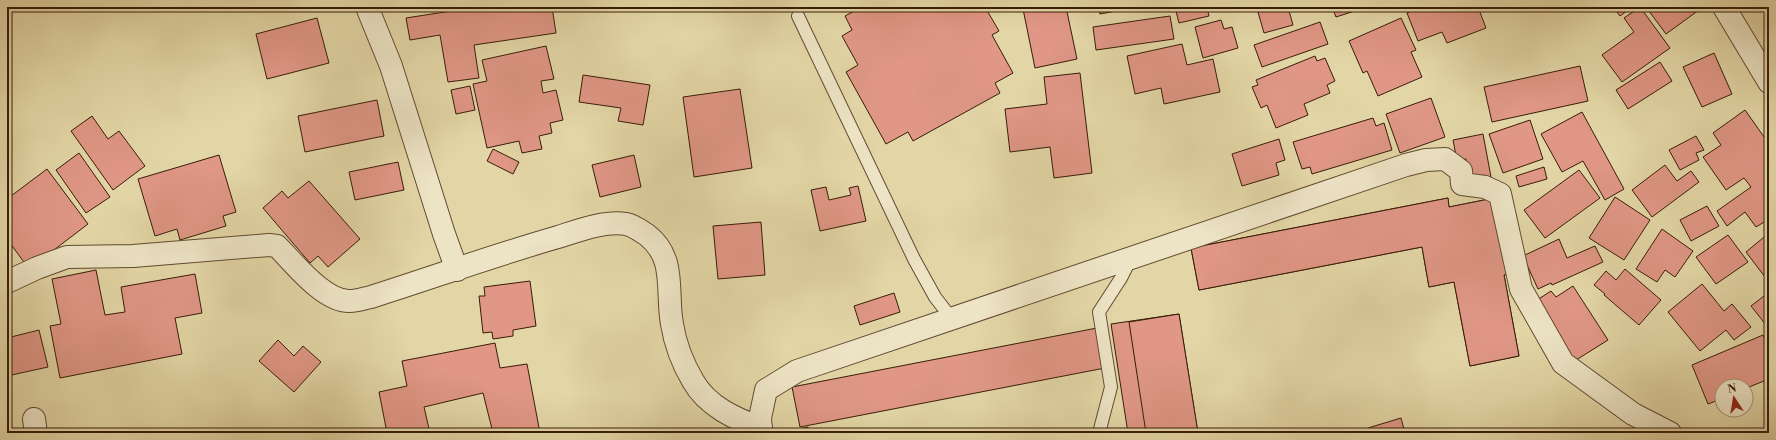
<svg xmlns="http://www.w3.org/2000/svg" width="1776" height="440" viewBox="0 0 1776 440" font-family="'Libre Bodoni',serif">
	<rect width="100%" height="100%" fill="#e3d6a6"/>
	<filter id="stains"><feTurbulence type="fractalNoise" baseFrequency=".005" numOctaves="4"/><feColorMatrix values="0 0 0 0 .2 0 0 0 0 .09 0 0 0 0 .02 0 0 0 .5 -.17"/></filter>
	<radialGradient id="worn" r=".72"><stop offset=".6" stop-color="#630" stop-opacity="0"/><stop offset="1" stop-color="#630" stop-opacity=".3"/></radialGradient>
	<g fill="#e09786" stroke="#381c09">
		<path d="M 477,7 L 552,7 L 556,33 L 474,45 L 479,78 L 448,82 L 440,35 L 410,40 L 406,18 Z"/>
		<path d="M 862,7 L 985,7 L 999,31 L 992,35 L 1013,73 L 995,83 L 1000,93 L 913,141 L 908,132 L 886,144 L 846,72 L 858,65 L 842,36 L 852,30 L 845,16 Z"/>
		<path d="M 1032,7 L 1066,7 L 1077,59 L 1035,68 L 1023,9 Z"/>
		<path d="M 1098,7 L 1137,7 L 1100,14 Z"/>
		<path d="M 1175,7 L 1207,7 L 1209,16 L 1179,23 Z"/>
		<path d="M 1274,7 L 1288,7 L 1293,25 L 1264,33 L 1258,12 Z"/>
		<path d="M 1332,7 L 1367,7 L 1336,17 Z"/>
		<path d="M 1421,7 L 1478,7 L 1486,28 L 1447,43 L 1442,32 L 1418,41 L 1407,13 Z"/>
		<path d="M 1613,7 L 1632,7 L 1620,16 Z"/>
		<path d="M 1640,7 L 1670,48 L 1622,82 L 1602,55 L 1634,32 L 1624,18 Z"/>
		<path d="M 1646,7 L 1696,7 L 1699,10 L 1666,34 Z"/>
		<path d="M 1170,16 L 1174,39 L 1096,50 L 1093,27 Z"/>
		<path d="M 317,18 L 329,63 L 267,79 L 256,34 Z"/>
		<path d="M 1401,18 L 1416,50 L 1411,52 L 1422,77 L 1378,96 L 1367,71 L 1363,73 L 1349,41 Z"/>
		<path d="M 1221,20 L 1224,29 L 1232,27 L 1238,48 L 1203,58 L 1195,27 Z"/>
		<path d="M 1320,22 L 1328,44 L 1262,67 L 1254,45 Z"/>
		<path d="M 1182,44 L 1187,65 L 1213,59 L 1220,92 L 1164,104 L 1161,88 L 1135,94 L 1127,56 Z"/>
		<path d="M 546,46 L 554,79 L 541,81 L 543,93 L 556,90 L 563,120 L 550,123 L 552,133 L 539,136 L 542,149 L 522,153 L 519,141 L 487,148 L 473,84 L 487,81 L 482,60 Z"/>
		<path d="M 1714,53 L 1732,94 L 1702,107 L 1683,67 Z"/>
		<path d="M 1315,56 L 1317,61 L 1325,58 L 1335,81 L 1327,85 L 1330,93 L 1304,104 L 1308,115 L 1276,128 L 1267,105 L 1261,108 L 1252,87 L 1258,85 L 1256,80 Z"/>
		<path d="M 1660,62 L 1672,81 L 1628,109 L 1616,90 Z"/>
		<path d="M 1580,66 L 1588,101 L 1492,122 L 1484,87 Z"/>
		<path d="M 1080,73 L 1092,173 L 1054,178 L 1050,147 L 1010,152 L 1005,109 L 1047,104 L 1044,77 Z"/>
		<path d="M 583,75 L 650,85 L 643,125 L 618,121 L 621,108 L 579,102 Z"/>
		<path d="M 470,86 L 475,110 L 456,114 L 451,90 Z"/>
		<path d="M 740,89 L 752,168 L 694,177 L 683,97 Z"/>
		<path d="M 1431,98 L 1445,137 L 1400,153 L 1386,114 Z"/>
		<path d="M 377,100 L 384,136 L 305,152 L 298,116 Z"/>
		<path d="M 1745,110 L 1769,144 L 1769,219 L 1756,227 L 1745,212 L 1727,226 L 1717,211 L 1751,187 L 1744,178 L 1726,190 L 1703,157 L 1721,145 L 1713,133 Z"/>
		<path d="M 1582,112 L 1624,189 L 1605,200 L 1583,161 L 1562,172 L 1541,134 Z"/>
		<path d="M 92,116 L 108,139 L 119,131 L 145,166 L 113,190 L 71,131 Z"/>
		<path d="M 1373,118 L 1376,126 L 1384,123 L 1392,150 L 1312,174 L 1310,167 L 1302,169 L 1293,142 Z"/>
		<path d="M 1530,120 L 1543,159 L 1503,173 L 1489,134 Z"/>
		<path d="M 1483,134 L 1491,177 L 1469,182 L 1466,159 L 1457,161 L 1453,140 Z"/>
		<path d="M 1696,136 L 1704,150 L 1696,153 L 1699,160 L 1680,170 L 1669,150 Z"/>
		<path d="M 1279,139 L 1285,160 L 1276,163 L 1279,175 L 1242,186 L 1232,154 Z"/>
		<path d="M 493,149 L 519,162 L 513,174 L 487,161 Z"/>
		<path d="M 79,153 L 110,197 L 86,213 L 56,170 Z"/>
		<path d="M 219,155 L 236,212 L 223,216 L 226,226 L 180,240 L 177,229 L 155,236 L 138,179 Z"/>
		<path d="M 634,155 L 641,187 L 600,197 L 592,165 Z"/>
		<path d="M 398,162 L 404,190 L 355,200 L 349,172 Z"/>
		<path d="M 1665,165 L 1677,181 L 1691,171 L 1699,182 L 1652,217 L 1632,190 Z"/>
		<path d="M 1544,167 L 1547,179 L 1519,187 L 1516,176 Z"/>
		<path d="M 47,169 L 88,224 L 29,269 L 7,239 L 7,199 Z"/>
		<path d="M 1579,170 L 1600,198 L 1545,238 L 1524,210 Z"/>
		<path d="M 309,181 L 360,239 L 328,267 L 318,256 L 310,263 L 263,208 L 282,191 L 288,198 Z"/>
		<path d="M 858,186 L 866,221 L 820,231 L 811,190 L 826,187 L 829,200 L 851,195 L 849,188 Z"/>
		<path d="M 1615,197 L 1650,220 L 1624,260 L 1589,238 Z"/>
		<path d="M 1448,198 L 1449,207 L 1494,198 L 1508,274 L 1504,275 L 1519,356 L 1470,366 L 1454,282 L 1429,287 L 1422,247 L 1199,290 L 1191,248 Z"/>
		<path d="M 1448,198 L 1449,207 L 1494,198 L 1508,274 L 1504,275 L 1519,356 L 1470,366 L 1454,282 L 1429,287 L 1422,247 L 1199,290 L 1191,248 Z"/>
		<path d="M 1707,206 L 1719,226 L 1691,241 L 1680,220 Z"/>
		<path d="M 761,222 L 765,275 L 718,279 L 713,226 Z"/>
		<path d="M 1662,229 L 1693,251 L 1675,277 L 1665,270 L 1657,282 L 1636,269 Z"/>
		<path d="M 1769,233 L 1769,274 L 1765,277 L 1746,252 Z"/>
		<path d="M 1728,235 L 1748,262 L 1716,284 L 1696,257 Z"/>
		<path d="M 1559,239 L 1567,258 L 1595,246 L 1603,262 L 1552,285 L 1551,283 L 1538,289 L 1523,256 Z"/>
		<path d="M 1625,269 L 1661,300 L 1639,325 L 1604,295 L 1605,294 L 1594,285 L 1606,271 L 1616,280 Z"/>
		<path d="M 96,270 L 105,315 L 125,312 L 121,287 L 195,274 L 202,313 L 175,318 L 182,354 L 60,378 L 50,326 L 61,324 L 52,279 Z"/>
		<path d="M 530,281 L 536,326 L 513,330 L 513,336 L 493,339 L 492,332 L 483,333 L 479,296 L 485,296 L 484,287 Z"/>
		<path d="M 1702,284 L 1724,311 L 1732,304 L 1751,327 L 1734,340 L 1726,330 L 1700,351 L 1668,312 Z"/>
		<path d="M 1573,286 L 1608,340 L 1573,362 L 1534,302 L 1551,291 L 1556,297 Z"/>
		<path d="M 1769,292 L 1769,322 L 1766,325 L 1751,306 Z"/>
		<path d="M 894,293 L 900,312 L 860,325 L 854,306 Z"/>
		<path d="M 1179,314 L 1198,433 L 1128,433 L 1111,324 Z"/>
		<path d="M 1179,314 L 1198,433 L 1146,433 L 1129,322 Z"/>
		<path d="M 1097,328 L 1105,368 L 800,427 L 792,387 Z"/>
		<path d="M 39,330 L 48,367 L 7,376 L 7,338 Z"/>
		<path d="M 1763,335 L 1769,350 L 1769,379 L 1749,387 L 1751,392 L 1746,394 L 1746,386 L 1722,386 L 1722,400 L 1721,399 L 1708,404 L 1692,365 Z"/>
		<path d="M 278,340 L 294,356 L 303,346 L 321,362 L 294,392 L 259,361 Z"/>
		<path d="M 495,343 L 500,368 L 527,364 L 540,433 L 493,433 L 483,393 L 424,407 L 430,433 L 387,433 L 379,392 L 407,386 L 402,361 Z"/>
		<path d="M 1401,418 L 1405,433 L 1369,433 L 1368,428 Z"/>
		<path d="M 808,427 L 809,433 L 782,433 Z"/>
	</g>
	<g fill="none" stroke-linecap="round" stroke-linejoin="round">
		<g stroke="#634a30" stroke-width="14">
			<g id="service">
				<path d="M 798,16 L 914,259 L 935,297 L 952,319"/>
				<path d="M 1099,433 L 1111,387 L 1099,312 L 1121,278 L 1131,258"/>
			</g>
		</g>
		<g stroke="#634a30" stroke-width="24">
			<g id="minor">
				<path d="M 367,7 L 391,66 L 444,234 L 457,270"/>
				<path d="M 1724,7 L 1769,82"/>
				<path d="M 7,282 L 37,268 L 67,257 L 133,256 L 269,245 L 277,246 C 294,263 324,302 350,301 C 357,301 365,298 371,297 C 434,277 495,255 558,237 C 577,231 606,220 626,224 C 633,225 641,231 647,235 C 677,258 666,292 672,324 C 675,343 683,364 693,381 C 707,406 735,419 761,428"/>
				<path d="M 34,419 L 36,433"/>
				<path d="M 761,433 L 760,418 L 766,390 L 797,371 L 1406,165 L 1426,160 L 1445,159 L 1461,171 L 1462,184 L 1485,187 L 1500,194 L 1521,289 L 1563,363 L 1633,414 L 1670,433"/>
			</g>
		</g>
		<use href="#service" stroke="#ede4c5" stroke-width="12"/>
		<use href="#minor" stroke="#ede4c5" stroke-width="22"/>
	</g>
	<rect width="1776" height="440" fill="none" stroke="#e3d6a6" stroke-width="24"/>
	<rect x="8" y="8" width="1760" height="424" fill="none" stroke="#381c09" stroke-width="2"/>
	<rect x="12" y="12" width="1752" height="416" fill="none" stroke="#381c09"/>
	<g transform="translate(1734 398) rotate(348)"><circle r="19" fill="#ede4c5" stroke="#a5947a"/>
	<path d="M0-3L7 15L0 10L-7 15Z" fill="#8f2418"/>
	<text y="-6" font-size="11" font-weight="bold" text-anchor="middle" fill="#381c09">N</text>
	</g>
	<rect width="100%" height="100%" filter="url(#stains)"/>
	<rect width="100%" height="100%" fill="url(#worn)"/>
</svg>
